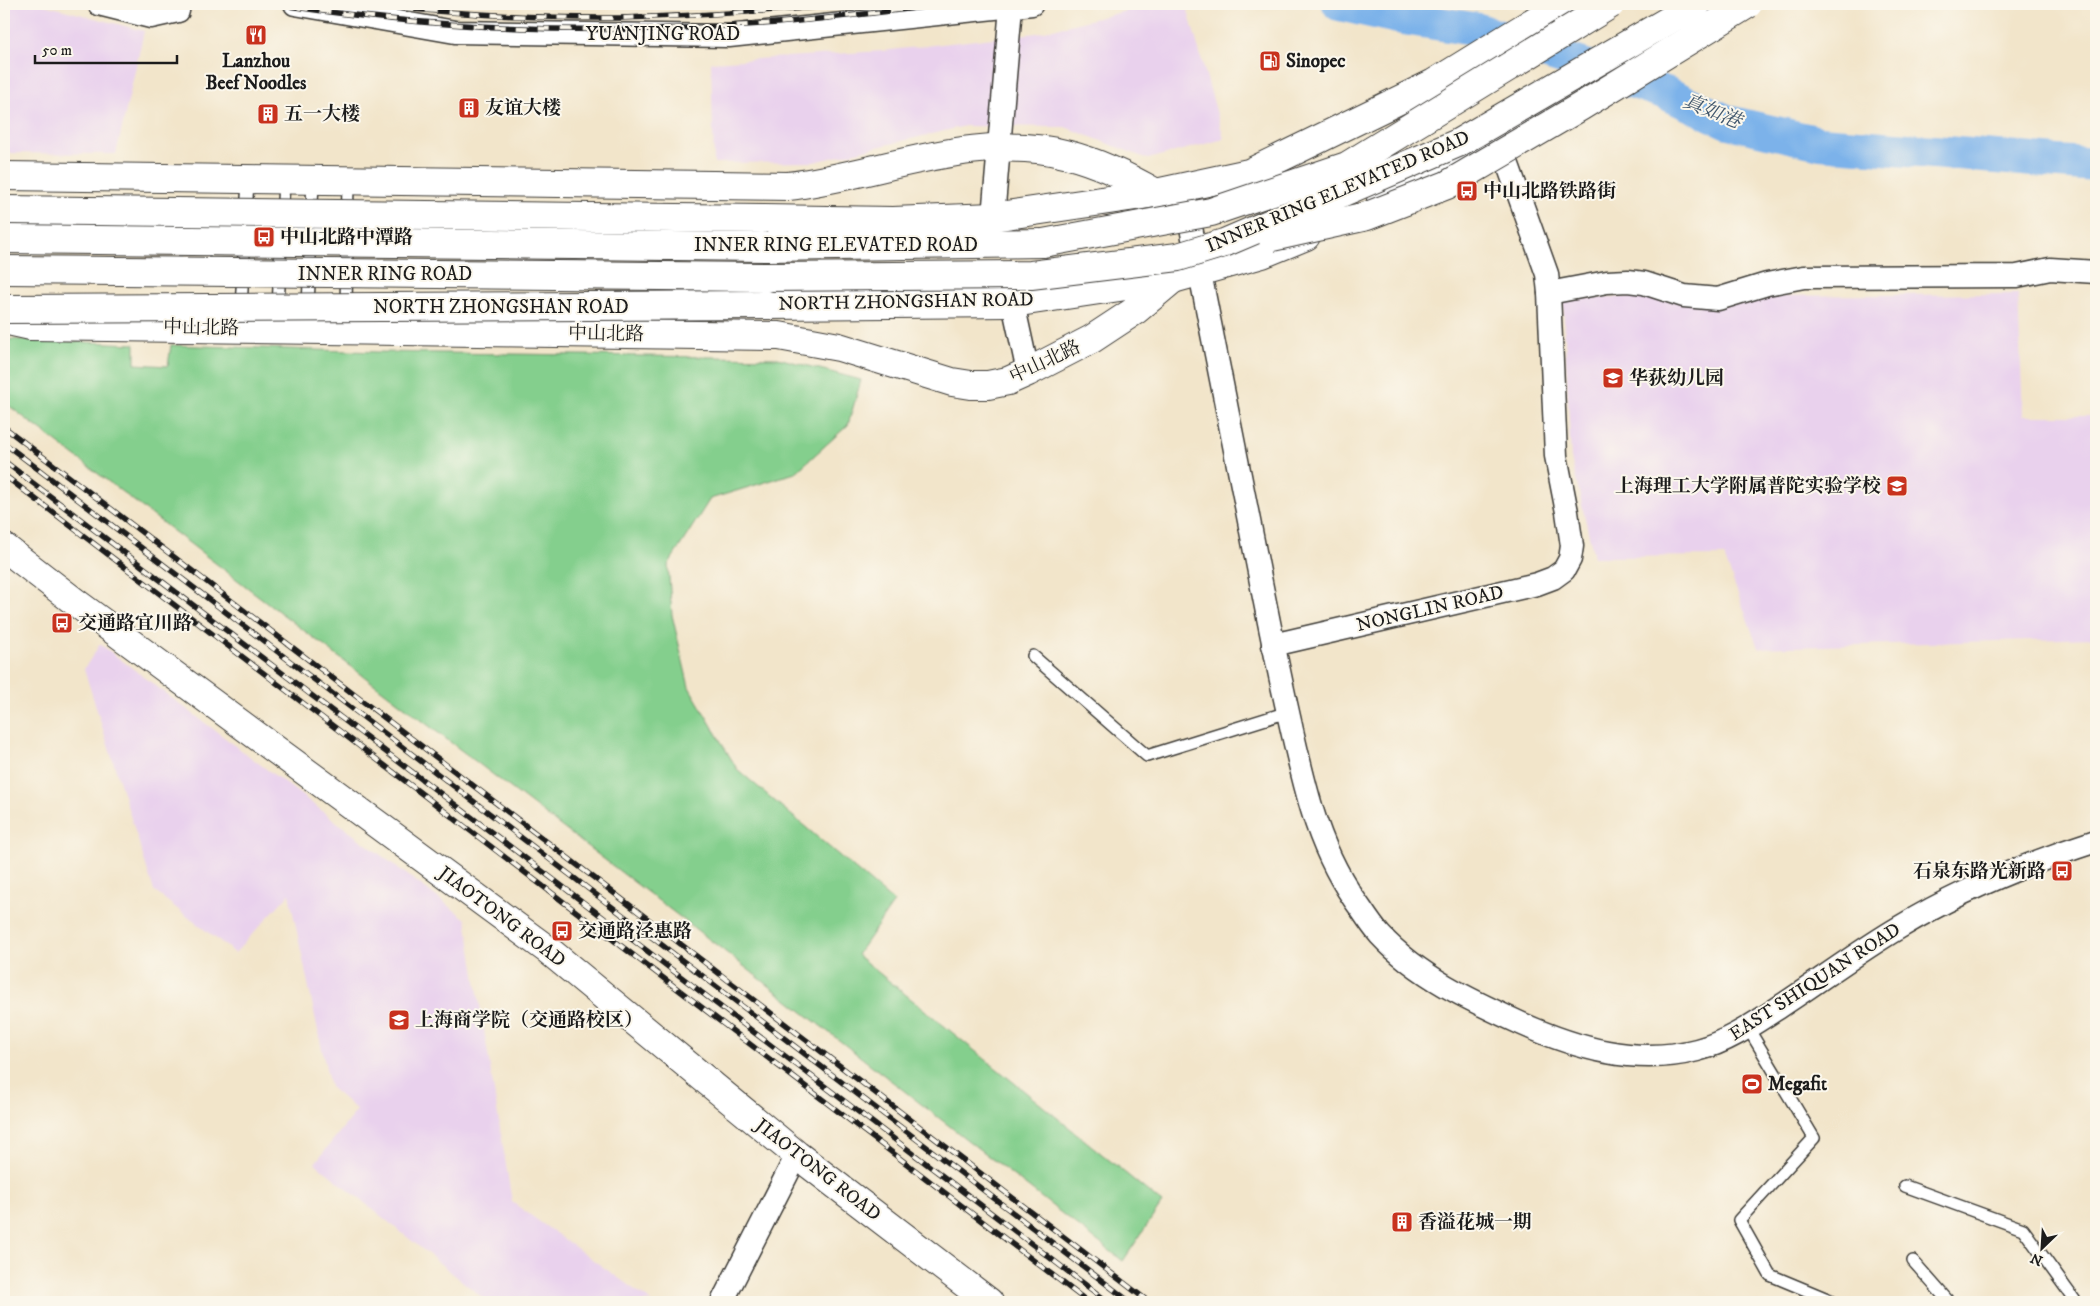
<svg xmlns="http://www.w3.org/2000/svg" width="2100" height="1306" viewBox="0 0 2100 1306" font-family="'IM FELL DW Pica','Noto Serif SC',serif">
	<rect width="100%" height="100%" fill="#fbf7ec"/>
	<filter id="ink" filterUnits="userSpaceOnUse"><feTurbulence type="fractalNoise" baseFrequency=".02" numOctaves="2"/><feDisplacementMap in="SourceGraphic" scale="10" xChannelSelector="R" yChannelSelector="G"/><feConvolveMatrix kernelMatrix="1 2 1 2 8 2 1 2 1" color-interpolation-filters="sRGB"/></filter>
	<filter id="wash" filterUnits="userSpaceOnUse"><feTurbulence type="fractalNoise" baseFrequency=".0096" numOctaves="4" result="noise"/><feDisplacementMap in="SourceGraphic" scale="20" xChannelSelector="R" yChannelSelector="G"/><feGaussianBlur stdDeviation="1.12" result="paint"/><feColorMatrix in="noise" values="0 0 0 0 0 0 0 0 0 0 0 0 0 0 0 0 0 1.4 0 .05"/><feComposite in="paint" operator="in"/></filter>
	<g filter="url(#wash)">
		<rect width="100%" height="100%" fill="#f2e5ca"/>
		<g fill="#e9d1ed">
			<path d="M 4,4 L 41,4 L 144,31 L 116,154 L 4,153 Z"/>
			<path d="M 1154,4 L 1186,4 L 1224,139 L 1148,159 L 1065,127 L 965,126 L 814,162 L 714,163 L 711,62 L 882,51 L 1037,33 Z"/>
			<path d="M 2018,294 L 2023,416 L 2096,416 L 2096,638 L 1758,648 L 1724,556 L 1594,557 L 1571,458 L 1563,299 L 1629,297 Z"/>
			<path d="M 100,644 L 466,919 L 512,1202 L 652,1302 L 488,1302 L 315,1163 L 357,1110 L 330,1087 L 289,894 L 235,953 L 154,891 L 84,669 Z"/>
		</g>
		<path fill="#84cf8d" stroke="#507654" d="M 4,339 L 135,344 L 135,364 L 168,366 L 171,345 L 378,352 L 778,358 L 861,380 L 848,425 L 795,473 L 710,499 L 668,565 L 672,615 L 689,687 L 737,769 L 894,902 L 857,955 L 1162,1203 L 1123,1261 L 714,943 L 4,402 Z"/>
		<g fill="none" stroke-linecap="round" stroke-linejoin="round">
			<path stroke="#7bb2ea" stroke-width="34" d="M 1339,4 L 1397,17 L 1479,30 L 1666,93 L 1728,122 L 1820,143 L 2096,165"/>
		</g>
	</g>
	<g filter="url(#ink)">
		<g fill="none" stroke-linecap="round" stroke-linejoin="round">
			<g stroke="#3c3a36" stroke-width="14">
				<g id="service">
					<path d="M 241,308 L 248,180"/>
					<path d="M 278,308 L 284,180"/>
					<path d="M 308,308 L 313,180"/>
					<path d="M 346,309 L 348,181"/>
					<path d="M 1033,656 L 1147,756 L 1288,712"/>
					<path d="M 1748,1028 L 1814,1138 L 1739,1220 L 1770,1275 L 1830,1300"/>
					<path d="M 1905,1186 L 2023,1229 L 2076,1302"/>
					<path d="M 1913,1261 L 1949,1302"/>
				</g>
			</g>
			<g stroke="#3c3a36" stroke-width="25">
				<g id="minor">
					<path d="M 99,4 L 151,17 L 178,11 L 179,4"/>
					<path d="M 295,4 L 455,32 L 729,36 L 1032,4"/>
					<path d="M 1183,187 C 1206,302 1228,416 1251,531 C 1263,593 1275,655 1289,717 C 1305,788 1317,850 1361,909 C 1367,918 1373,927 1380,935 C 1418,976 1470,1000 1520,1023 C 1576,1048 1636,1066 1697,1050 C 1728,1042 1755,1023 1781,1006 C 1821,980 1859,951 1900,927 C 1961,890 2028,863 2096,841"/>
					<path d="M 993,217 L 1011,7"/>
					<path d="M 1549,293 L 1607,282 L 1628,281 L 1644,283 L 1684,296 L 1718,299 L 1767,284 L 1804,277 L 2017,276 L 2050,269 L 2096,272"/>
					<path d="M 1013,303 L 1028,372"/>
					<path d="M 1273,645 L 1537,584 L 1553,578 L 1564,570 L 1570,559 L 1572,546 L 1567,512 L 1556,456 L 1549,293 L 1547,274 L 1498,137"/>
					<path d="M 722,1302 L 797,1155"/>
				</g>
			</g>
			<g stroke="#3c3a36" stroke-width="30">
				<g id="secondary">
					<path d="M 4,176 L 788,186 C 881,175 974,130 1069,155 C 1100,163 1128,177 1156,193"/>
					<path d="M 4,320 L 31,326 L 779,336 L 839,347 L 952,382 L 971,385 L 988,385 L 1008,381 L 1028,372 L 1092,339 L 1136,310 L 1173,279"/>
					<path d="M 4,547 L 75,602 L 548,950 L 797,1155 L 989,1302"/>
				</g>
			</g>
			<g stroke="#3c3a36" stroke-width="30">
				<g id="primary">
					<path d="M 1381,201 L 1578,93"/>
					<path d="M 763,219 L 893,221 L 993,217 L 1156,193 L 1249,173 L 1434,83 L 1562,4"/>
					<path d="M 767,305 L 1013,303 L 1173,279 L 1262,254 L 1306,236"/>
				</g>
			</g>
			<g stroke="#3c3a36" stroke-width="30">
				<path id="trunk" d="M 767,247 L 1043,243"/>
			</g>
			<use href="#service" stroke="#fff" stroke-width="11"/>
			<use href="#minor" stroke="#fff" stroke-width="22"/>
			<use href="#secondary" stroke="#fff" stroke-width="28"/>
			<use href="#primary" stroke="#fff" stroke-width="28"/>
			<use href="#trunk" stroke="#fff" stroke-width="28"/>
			<g stroke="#1c1c1c" stroke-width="5.5">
				<g id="rail">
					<path d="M 276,4 C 441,31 610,35 777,23 C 834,18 892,11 949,4"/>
					<path d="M 360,4 C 446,13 533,19 620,18 C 701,16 781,10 862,4"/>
					<path d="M 4,427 L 1149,1302"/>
					<path d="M 4,443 L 1130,1302"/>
					<path d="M 4,461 L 1108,1302"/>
					<path d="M 4,475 L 1088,1302"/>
				</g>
			</g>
			<use href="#rail" stroke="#fbf7ec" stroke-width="4" stroke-dasharray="11" stroke-linecap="butt"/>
			<g stroke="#3c3a36" stroke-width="30" stroke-linecap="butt">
				<g id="primary-bridge">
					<path d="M 4,210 L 763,219"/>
					<path d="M 4,309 L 767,305"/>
				</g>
			</g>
			<g stroke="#3c3a36" stroke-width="30" stroke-linecap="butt">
				<g id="trunk-bridge">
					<path d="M 1272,237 L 1367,216 L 1447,185 L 1580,107 L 1748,4"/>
					<path d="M 4,239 L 767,247"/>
					<path d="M 1043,243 L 1211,212 L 1347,166 L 1611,4"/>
					<path d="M 4,270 L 766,277 L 1031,275 L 1178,257 L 1224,243 L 1458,143 L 1697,4"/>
				</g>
			</g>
			<use href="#primary-bridge" stroke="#fff" stroke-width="28"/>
			<use href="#trunk-bridge" stroke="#fff" stroke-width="28"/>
		</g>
	</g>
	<defs>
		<g id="restaurant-square" transform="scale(1.125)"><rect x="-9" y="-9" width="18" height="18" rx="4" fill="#c8321e" stroke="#fbf7ec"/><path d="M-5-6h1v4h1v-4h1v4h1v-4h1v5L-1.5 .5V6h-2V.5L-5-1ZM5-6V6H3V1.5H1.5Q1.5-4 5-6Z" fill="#fff"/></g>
		<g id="fuel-square" transform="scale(1.125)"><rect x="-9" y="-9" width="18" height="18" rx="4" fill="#c8321e" stroke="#fbf7ec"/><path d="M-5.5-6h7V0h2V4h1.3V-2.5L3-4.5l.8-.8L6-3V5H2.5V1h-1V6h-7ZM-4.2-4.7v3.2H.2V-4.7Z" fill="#fff"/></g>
		<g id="building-square" transform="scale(1.125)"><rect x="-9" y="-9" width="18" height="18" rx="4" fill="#c8321e" stroke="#fbf7ec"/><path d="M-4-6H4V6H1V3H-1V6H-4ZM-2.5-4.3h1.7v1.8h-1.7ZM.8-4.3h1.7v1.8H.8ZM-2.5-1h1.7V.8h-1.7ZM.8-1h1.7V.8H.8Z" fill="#fff"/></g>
		<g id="bus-square" transform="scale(1.125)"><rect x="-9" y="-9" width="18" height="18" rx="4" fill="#c8321e" stroke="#fbf7ec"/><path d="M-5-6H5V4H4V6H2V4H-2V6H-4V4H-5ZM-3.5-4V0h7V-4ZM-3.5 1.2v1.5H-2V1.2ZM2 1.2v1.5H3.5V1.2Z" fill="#fff"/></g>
		<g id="school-square" transform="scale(1.125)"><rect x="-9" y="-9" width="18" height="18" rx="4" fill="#c8321e" stroke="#fbf7ec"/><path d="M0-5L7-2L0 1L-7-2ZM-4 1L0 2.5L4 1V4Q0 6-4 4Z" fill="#fff"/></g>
		<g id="stadium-square" transform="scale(1.125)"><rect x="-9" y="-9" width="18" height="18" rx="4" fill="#c8321e" stroke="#fbf7ec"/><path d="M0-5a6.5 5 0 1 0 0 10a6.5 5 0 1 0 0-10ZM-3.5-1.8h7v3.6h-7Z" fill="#fff"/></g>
	</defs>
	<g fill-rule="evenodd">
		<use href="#restaurant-square" x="256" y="35"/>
		<use href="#fuel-square" x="1270" y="61"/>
		<use href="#building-square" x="469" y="108"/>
		<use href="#building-square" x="268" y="114"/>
		<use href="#bus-square" x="1467" y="191"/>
		<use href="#bus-square" x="264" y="237"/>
		<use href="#school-square" x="1613" y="378"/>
		<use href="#school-square" x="1897" y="486"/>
		<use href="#bus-square" x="62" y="623"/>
		<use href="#bus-square" x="2062" y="871"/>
		<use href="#bus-square" x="562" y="931"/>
		<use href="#school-square" x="399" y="1020"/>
		<use href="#stadium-square" x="1752" y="1084"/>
		<use href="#building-square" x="1402" y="1222"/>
	</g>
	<g text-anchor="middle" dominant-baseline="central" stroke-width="4" stroke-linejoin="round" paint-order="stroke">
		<g font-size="19" fill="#1c1c1c" stroke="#fbf7ec">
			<text x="663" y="34">YUANJING ROAD</text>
			<text transform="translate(1338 192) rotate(-23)">INNER RING ELEVATED ROAD</text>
			<text x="836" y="245">INNER RING ELEVATED ROAD</text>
			<text x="385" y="274">INNER RING ROAD</text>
			<text transform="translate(906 302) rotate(-1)">NORTH ZHONGSHAN ROAD</text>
			<text x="501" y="307">NORTH ZHONGSHAN ROAD</text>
			<text transform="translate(201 328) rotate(1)">中山北路</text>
			<text transform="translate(606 334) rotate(1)">中山北路</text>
			<text transform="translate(1045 362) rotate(-25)">中山北路</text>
			<text transform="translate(1430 609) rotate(-13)">NONGLIN ROAD</text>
			<text transform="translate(502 917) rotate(37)">JIAOTONG ROAD</text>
			<text transform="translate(1815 982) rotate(-33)">EAST SHIQUAN ROAD</text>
			<text transform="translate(818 1170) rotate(38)">JIAOTONG ROAD</text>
		</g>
		<g font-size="19" font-weight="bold" fill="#1c1c1c" stroke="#fbf7ec" text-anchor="start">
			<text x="256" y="61" text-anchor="middle">Lanzhou<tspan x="256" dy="22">Beef Noodles</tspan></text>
			<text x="1286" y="61">Sinopec</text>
			<text x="485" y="108">友谊大楼</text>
			<text x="284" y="114">五一大楼</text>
			<text x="1483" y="191">中山北路铁路街</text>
			<text x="280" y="237">中山北路中潭路</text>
			<text x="1629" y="378">华荻幼儿园</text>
			<text x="1881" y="486" text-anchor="end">上海理工大学附属普陀实验学校</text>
			<text x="78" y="623">交通路宜川路</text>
			<text x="2046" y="871" text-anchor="end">石泉东路光新路</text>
			<text x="578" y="931">交通路泾惠路</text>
			<text x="415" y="1020">上海商学院（交通路校区）</text>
			<text x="1768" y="1084">Megafit</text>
			<text x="1418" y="1222">香溢花城一期</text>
		</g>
		<g font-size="20" font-style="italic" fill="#42586e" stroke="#fbf7ec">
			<text transform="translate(1712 112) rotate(22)">真如港</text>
		</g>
	</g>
	<rect width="2100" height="1306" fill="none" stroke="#fbf7ec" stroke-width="20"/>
	<g transform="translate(2042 1248) rotate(205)" stroke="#fbf7ec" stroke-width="4" paint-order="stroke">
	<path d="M0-4L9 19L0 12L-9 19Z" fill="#1c1c1c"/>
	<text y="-8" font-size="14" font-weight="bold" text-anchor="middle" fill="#1c1c1c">N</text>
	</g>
	<path d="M35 55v8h142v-8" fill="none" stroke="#1c1c1c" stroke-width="2.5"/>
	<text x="42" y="55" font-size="15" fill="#1c1c1c" stroke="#fbf7ec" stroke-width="4" paint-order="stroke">50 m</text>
</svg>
